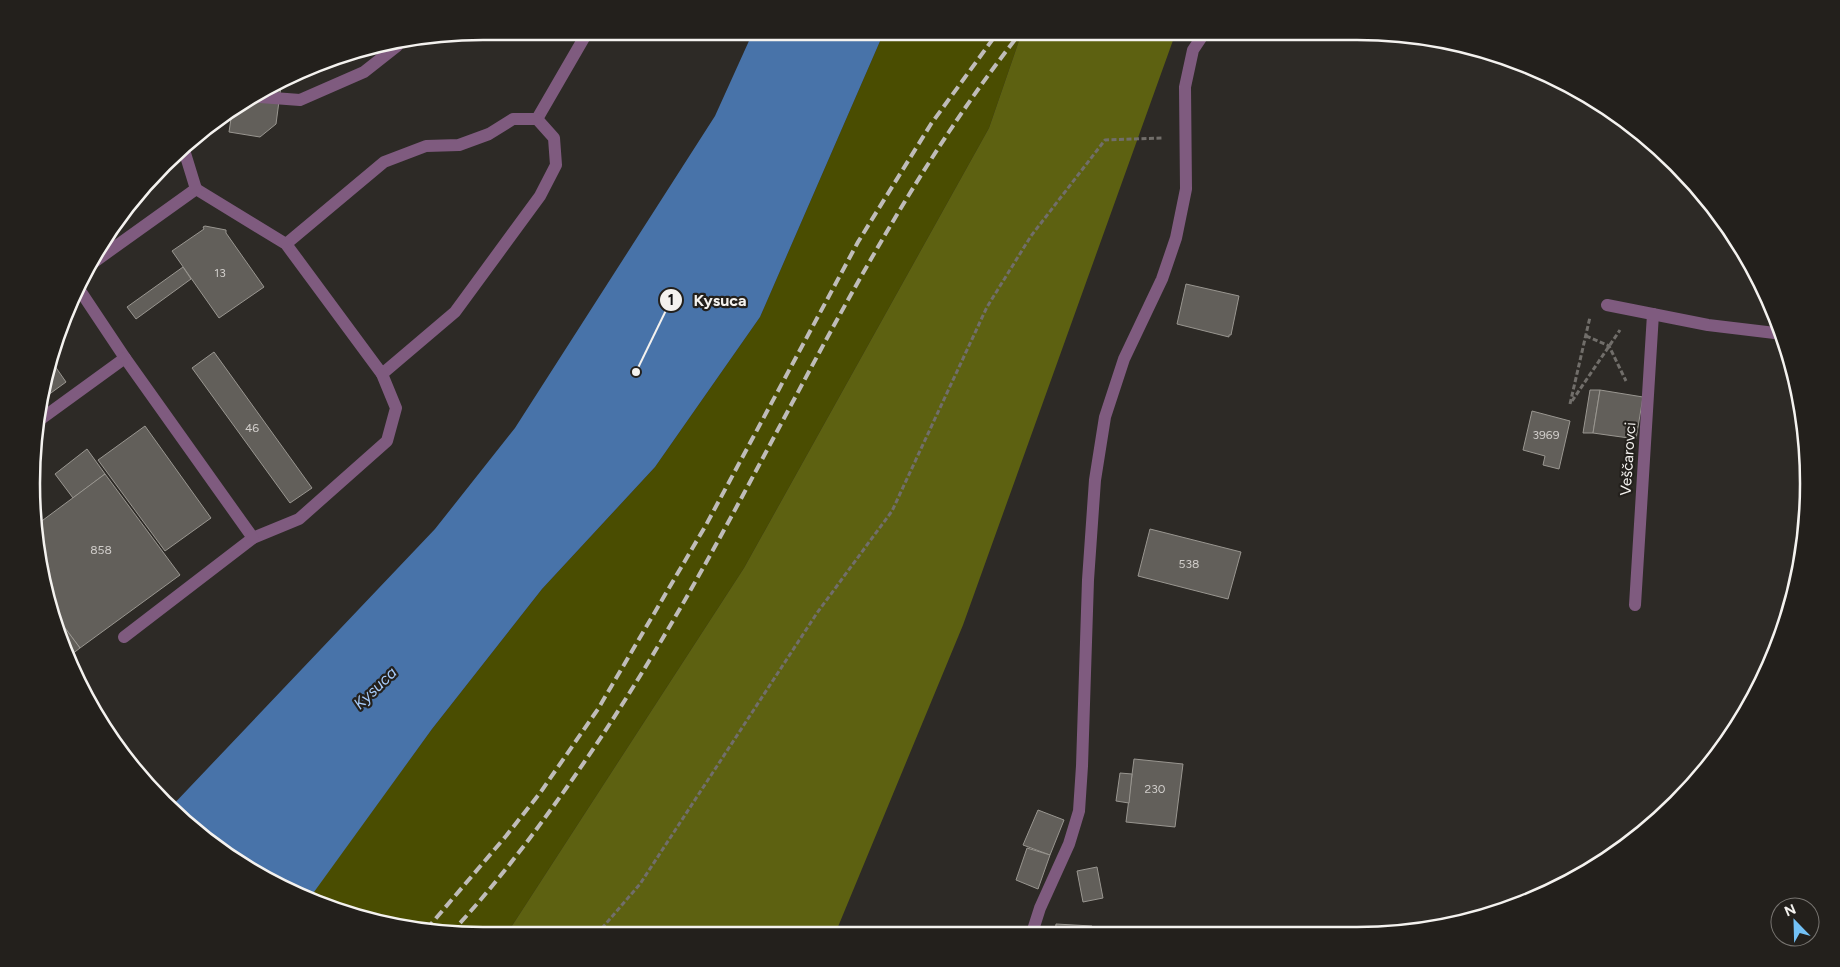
<svg xmlns="http://www.w3.org/2000/svg" width="1840" height="967" viewBox="0 0 1840 967" font-family="Figtree,sans-serif">
	<rect width="100%" height="100%" fill="#2d2a26"/>
	<path fill="#4a4d01" d="M 884,32 L 1022,32 L 989,128 L 744,568 L 506,935 L 454,935 L 367,920 L 307,898 L 314,891 L 432,729 L 542,589 L 655,467 L 760,317 Z"/>
	<path fill="#5d6111" d="M 1022,32 L 1176,32 L 963,625 L 835,934 L 506,935 L 744,568 L 989,128 Z"/>
	<path fill="#4873a9" d="M 753,32 L 884,32 L 760,317 L 655,467 L 542,589 L 432,729 L 314,892 L 307,898 L 283,889 L 170,808 L 435,529 L 515,428 L 715,116 Z"/>
	<g fill="#625f5a" stroke="#999690">
		<path d="M 281,86 L 276,124 L 260,137 L 229,132 L 232,112 Z"/>
		<path d="M 205,226 L 226,230 L 226,233 L 264,287 L 219,318 L 172,251 L 204,229 L 203,227 Z"/>
		<path d="M 183,267 L 191,279 L 136,319 L 127,307 Z"/>
		<path d="M 1186,284 L 1239,296 L 1231,335 L 1229,335 L 1229,337 L 1177,324 Z"/>
		<path d="M 214,352 L 312,488 L 290,503 L 192,368 Z"/>
		<path d="M 50,359 L 66,382 L 44,398 L 47,367 Z"/>
		<path d="M 1590,390 L 1600,390 L 1593,433 L 1583,433 Z"/>
		<path d="M 1600,390 L 1643,397 L 1636,439 L 1593,433 Z"/>
		<path d="M 1532,411 L 1570,421 L 1559,469 L 1543,465 L 1545,456 L 1523,450 Z"/>
		<path d="M 145,426 L 211,518 L 165,551 L 98,460 Z"/>
		<path d="M 87,449 L 105,474 L 73,498 L 55,474 Z"/>
		<path d="M 105,474 L 180,575 L 80,648 L 56,616 L 35,526 Z"/>
		<path d="M 1150,529 L 1241,552 L 1228,599 L 1138,576 Z"/>
		<path d="M 56,616 L 80,648 L 67,658 L 66,657 Z"/>
		<path d="M 1134,759 L 1183,764 L 1175,827 L 1126,822 Z"/>
		<path d="M 1120,773 L 1132,774 L 1129,803 L 1116,801 Z"/>
		<path d="M 1038,810 L 1064,820 L 1050,855 L 1023,845 Z"/>
		<path d="M 1027,848 L 1050,855 L 1038,889 L 1016,880 Z"/>
		<path d="M 1097,867 L 1103,898 L 1083,902 L 1077,871 Z"/>
		<path d="M 1056,924 L 1092,926 L 1092,933 L 1055,933 Z"/>
	</g>
	<g fill="none" stroke-linecap="round" stroke-linejoin="round">
		<g stroke="#716e6a" stroke-width="3" stroke-dasharray="5 2.5" stroke-linecap="butt">
			<path d="M 1586,336 L 1609,346 L 1626,381"/>
			<path d="M 1572,401 L 1620,330"/>
			<path d="M 1570,404 L 1590,317"/>
			<path d="M 597,934 L 640,884 L 817,613 L 892,511 L 987,307 L 1031,236 L 1105,140 L 1163,138"/>
		</g>
		<g stroke="#7f5b7f" stroke-width="12">
			<path d="M 260,97 L 300,100 L 364,72 L 397,46"/>
			<path d="M 537,119 L 588,31"/>
			<path d="M 196,189 L 286,244 L 382,374 L 455,312 L 540,196 L 556,165 L 554,138 L 537,119 L 513,119 L 489,134 L 459,145 L 426,146 L 384,162 L 286,244"/>
			<path d="M 94,262 L 196,189 L 184,150"/>
			<path d="M 41,419 L 125,358 L 81,292"/>
			<path d="M 253,538 L 299,519 L 387,441 L 396,408 L 382,374"/>
			<path d="M 1635,605 L 1653,314"/>
			<path d="M 124,637 L 253,538 L 125,358"/>
		</g>
		<g stroke="#7f5b7f" stroke-width="12">
			<path d="M 1607,305 L 1708,325 L 1783,334"/>
			<path d="M 1032,933 L 1040,908 L 1069,844 L 1079,811 L 1082,766 L 1088,580 L 1095,480 L 1105,417 L 1124,359 L 1162,279 L 1176,238 L 1186,189 L 1185,87 L 1193,50 L 1205,32"/>
		</g>
		<g stroke="#bfbcb9" stroke-width="4" stroke-dasharray="10 5" stroke-linecap="butt">
			<path d="M 426,930 L 506,836 L 540,793 L 598,709 L 706,525 L 858,242 L 931,124 L 998,32"/>
			<path d="M 450,934 C 493,888 531,838 567,787 C 625,705 676,618 724,530 C 817,360 901,184 1021,32"/>
		</g>
	</g>
	<g text-anchor="middle" dominant-baseline="central" stroke-width="4.5" stroke-linejoin="round" paint-order="stroke">
		<g font-size="12" fill="#d0cdca">
			<text x="220" y="273">13</text>
			<text x="252" y="428">46</text>
			<text x="1546" y="435">3969</text>
			<text x="101" y="550">858</text>
			<text x="1189" y="564">538</text>
			<text x="1155" y="789">230</text>
		</g>
		<g font-size="15" fill="#f4f2ef" stroke="#23201c">
			<text transform="translate(1628 459) rotate(-86)">Veščarovci</text>
		</g>
		<g font-size="16" font-style="italic" fill="#a7cbfa" stroke="#23201c">
			<text transform="translate(375 688) rotate(-44)">Kysuca</text>
		</g>
	</g>
	<path d="M0 0H1840V967H0ZM483 40H1357A443 443 0 0 1 1800 483V484A443 443 0 0 1 1357 927H483A443 443 0 0 1 40 484V483A443 443 0 0 1 483 40Z" fill="#23201c" fill-rule="evenodd"/>
	<path fill="none" stroke="#f4f2ef" stroke-width="2.5" d="M483 40H1357A443 443 0 0 1 1800 483V484A443 443 0 0 1 1357 927H483A443 443 0 0 1 40 484V483A443 443 0 0 1 483 40Z"/>
	<path fill="none" stroke="#f4f2ef" stroke-width="2" d="M636 372L671 300"/>
	<g fill="#f4f2ef" stroke="#23201c" stroke-width="2">
		<circle cx="636" cy="372" r="5"/>
		<circle cx="671" cy="300" r="12"/>
	</g>
	<g font-size="15" text-anchor="middle" font-weight="bold" fill="#111">
		<text x="671" y="305">1</text>
	</g>
	<g font-size="16" text-anchor="middle" font-weight="bold" fill="#f4f2ef" stroke="#23201c" stroke-width="4.5" stroke-linejoin="round" paint-order="stroke">
		<text x="720" y="306">Kysuca</text>
	</g>
	<g transform="translate(1795 922) rotate(337)"><circle r="24" fill="#23201c" stroke="#777470"/>
	<path d="M0-4L9 19L0 12L-9 19Z" fill="#73c1f6"/>
	<text y="-8" font-size="14" font-weight="bold" text-anchor="middle" fill="#f4f2ef">N</text>
	</g>
</svg>
